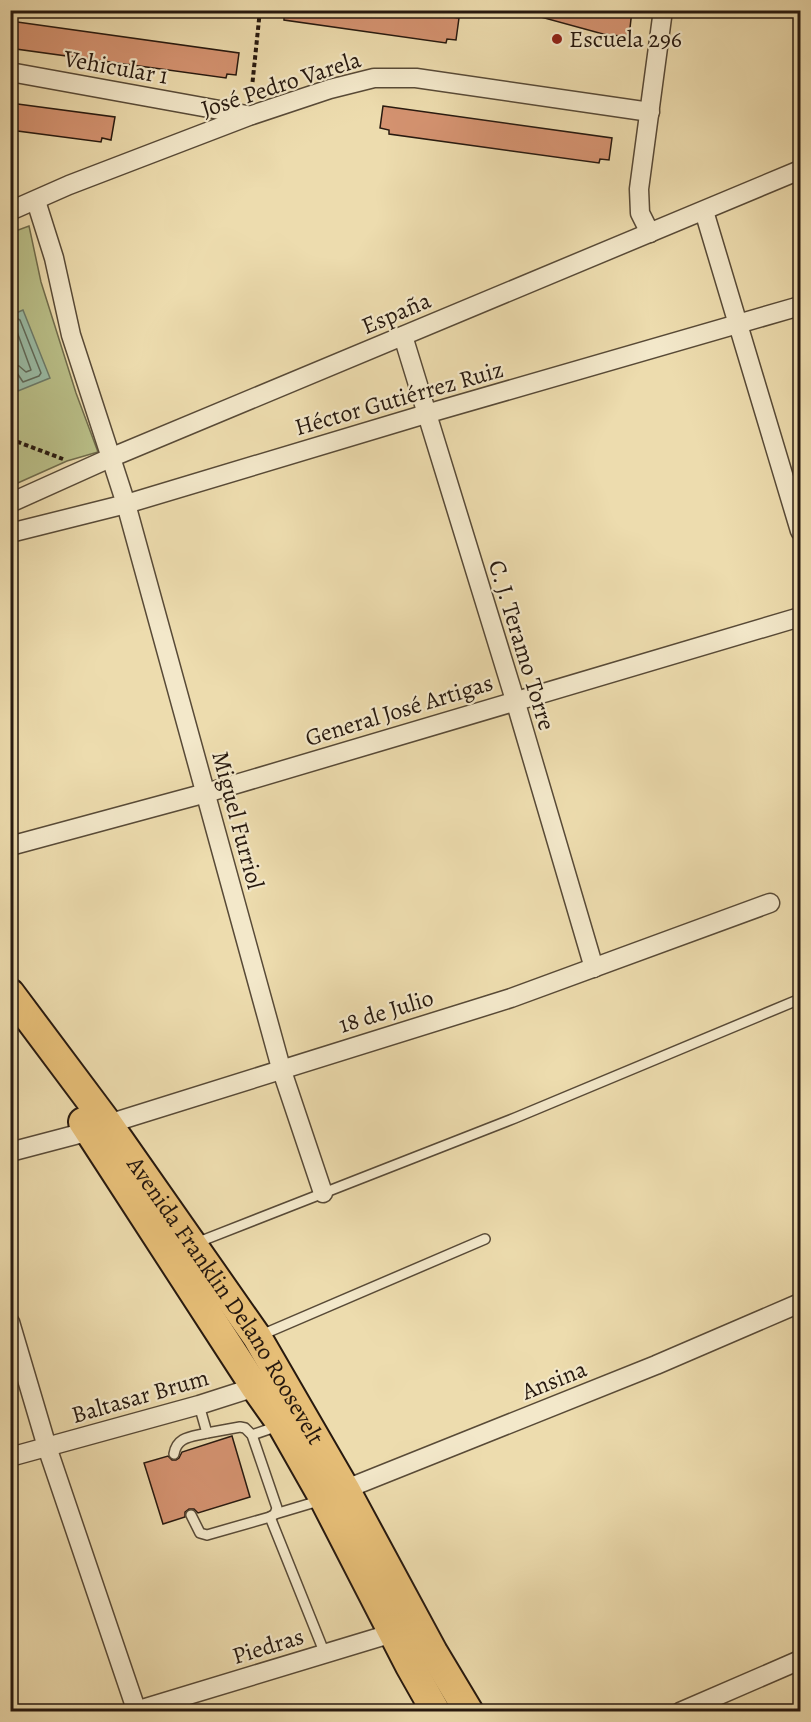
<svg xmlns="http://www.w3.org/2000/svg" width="811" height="1722" viewBox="0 0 811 1722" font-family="Alegreya,serif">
	<rect width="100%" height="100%" fill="#eddcae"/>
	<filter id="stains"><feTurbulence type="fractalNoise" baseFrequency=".00333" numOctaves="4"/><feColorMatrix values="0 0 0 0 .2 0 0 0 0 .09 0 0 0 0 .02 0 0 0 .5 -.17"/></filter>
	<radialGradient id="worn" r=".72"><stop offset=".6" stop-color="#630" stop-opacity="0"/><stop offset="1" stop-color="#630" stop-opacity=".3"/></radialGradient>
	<path fill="#bac089" stroke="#706c4c" stroke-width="1.5" d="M 29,226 L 41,282 L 76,393 L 98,452 L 67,461 L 11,486 L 10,233 Z"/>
	<path fill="#9abca6" stroke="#6c7b6a" stroke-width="1.5" d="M 23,310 L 50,378 L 18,391 L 11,371 L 11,315 Z"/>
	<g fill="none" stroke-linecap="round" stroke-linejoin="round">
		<g stroke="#606a5a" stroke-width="1.5">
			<path d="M 10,320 L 18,319 L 20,320 L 41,373 L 39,376 L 23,382 L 17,373 L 10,372"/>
			<path d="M 10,328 L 16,329 L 31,370 L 26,372 L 19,366 L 10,364"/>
		</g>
	</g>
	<g fill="#d59371" stroke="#27190f" stroke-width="1.5">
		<path d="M 284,10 L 406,10 L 459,18 L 456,40 L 447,39 L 446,43 L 284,20 Z"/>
		<path d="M 537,10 L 632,10 L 629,37 L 603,34 L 537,16 Z"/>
		<path d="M 10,21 L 239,53 L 236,75 L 227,74 L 226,78 L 16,49 L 16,44 L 10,44 Z"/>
		<path d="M 10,103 L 115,117 L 111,140 L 102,138 L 101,142 L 10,130 Z"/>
		<path d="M 383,106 L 612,138 L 609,160 L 600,159 L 599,163 L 389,134 L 389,130 L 380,128 Z"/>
		<path d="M 232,1436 L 250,1497 L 198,1513 L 194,1509 L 189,1509 L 185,1512 L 185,1517 L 163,1524 L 144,1463 L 168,1456 L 172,1460 L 176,1460 L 179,1458 L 182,1452 Z"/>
	</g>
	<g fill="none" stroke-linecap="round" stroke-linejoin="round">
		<g stroke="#584a37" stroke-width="12">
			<g id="service">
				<path d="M 196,1243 L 515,1118 L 800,999"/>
				<path d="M 259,1336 L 485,1239"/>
				<path d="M 207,1433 L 240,1427 L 245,1428 L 252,1435 L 277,1508 L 275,1514 L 270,1517"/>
				<path d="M 252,1435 L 278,1426"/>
				<path d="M 174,1454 C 177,1436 192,1437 207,1433 L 199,1405"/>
				<path d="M 275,1514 L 322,1500"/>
				<path d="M 191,1515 L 200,1533 L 207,1535 L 270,1517 L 325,1654"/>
			</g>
		</g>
		<g stroke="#584a37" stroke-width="21">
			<g id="minor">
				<path d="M 10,72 L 247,115"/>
				<path d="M 36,201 L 54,258 L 71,335 L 126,504 L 281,1068 L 323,1193"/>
				<path d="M 10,211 L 69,185 L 249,116 L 330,89 L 374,78 L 416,78 L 650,112"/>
				<path d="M 704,211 L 800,531"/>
				<path d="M 650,233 L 640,213 L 639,189 L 663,10"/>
				<path d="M 403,336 L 515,700 L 594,968"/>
				<path d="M 10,503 L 110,458 L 800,170"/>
				<path d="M 10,533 L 126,504 L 426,414 L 800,306"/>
				<path d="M 10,846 L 206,793 L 800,617"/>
				<path d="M 10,1152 L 90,1131 L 108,1124 L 511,998 L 770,903"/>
				<path d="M 10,1322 L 47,1447 L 137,1712"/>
				<path d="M 10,1457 L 199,1405 L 255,1387 L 262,1383"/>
				<path d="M 336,1493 L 656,1365 L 800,1303"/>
				<path d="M 132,1712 L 403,1630"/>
				<path d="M 680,1712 L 800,1660"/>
			</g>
		</g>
		<g stroke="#27190f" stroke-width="32">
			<g id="trunk">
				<path id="s1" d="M 10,993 L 108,1124 L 257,1337 L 345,1489 L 433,1652 L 469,1712"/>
				<path d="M 83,1122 L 255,1387 L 282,1425 L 324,1499 L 410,1666 L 436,1712"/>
			</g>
		</g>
		<g stroke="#27190f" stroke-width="4" stroke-dasharray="4.5 3" stroke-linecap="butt">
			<path d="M 251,97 L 260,10"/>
			<path d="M 10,439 L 63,459"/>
		</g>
		<use href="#service" stroke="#f3e8ca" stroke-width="9"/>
		<use href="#minor" stroke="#f3e8ca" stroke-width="18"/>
		<use href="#trunk" stroke="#e6be77" stroke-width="28"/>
	</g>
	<circle fill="#8f2418" stroke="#f3e8ca" stroke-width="2" cx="557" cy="39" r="6"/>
	<g text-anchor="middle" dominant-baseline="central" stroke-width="4.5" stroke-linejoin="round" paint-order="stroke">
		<g font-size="24" fill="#27190f" stroke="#f3e8ca" text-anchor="start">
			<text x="569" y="39">Escuela 296</text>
		</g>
		<g font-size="24" fill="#27190f" stroke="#f3e8ca">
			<text transform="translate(116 67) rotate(10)">Vehicular 1</text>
			<text transform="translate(281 84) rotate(-18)">José Pedro Varela</text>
			<text transform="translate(396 313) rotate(-23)">España</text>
			<text transform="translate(399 398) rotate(-16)">Héctor Gutiérrez Ruiz</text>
			<text transform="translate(522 645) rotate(73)">C. J. Teramo Torre</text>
			<text transform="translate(399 710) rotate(-17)">General José Artigas</text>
			<text transform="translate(238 820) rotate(75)">Miguel Furriol</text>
			<text transform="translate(386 1011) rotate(-17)">18 de Julio</text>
			<text stroke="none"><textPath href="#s1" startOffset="376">Avenida Franklin Delano Roosevelt</textPath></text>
			<text transform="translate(554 1380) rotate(-22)">Ansina</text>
			<text transform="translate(140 1396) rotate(-16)">Baltasar Brum</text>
			<text transform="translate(268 1646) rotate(-17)">Piedras</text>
		</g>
	</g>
	<rect width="811" height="1722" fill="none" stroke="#eddcae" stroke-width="36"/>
	<rect x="12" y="12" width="787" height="1698" fill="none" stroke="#27190f" stroke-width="3"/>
	<rect x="18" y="18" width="775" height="1686" fill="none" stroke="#27190f" stroke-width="1.5"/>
	<rect width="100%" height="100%" filter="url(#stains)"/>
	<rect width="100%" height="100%" fill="url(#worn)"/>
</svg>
